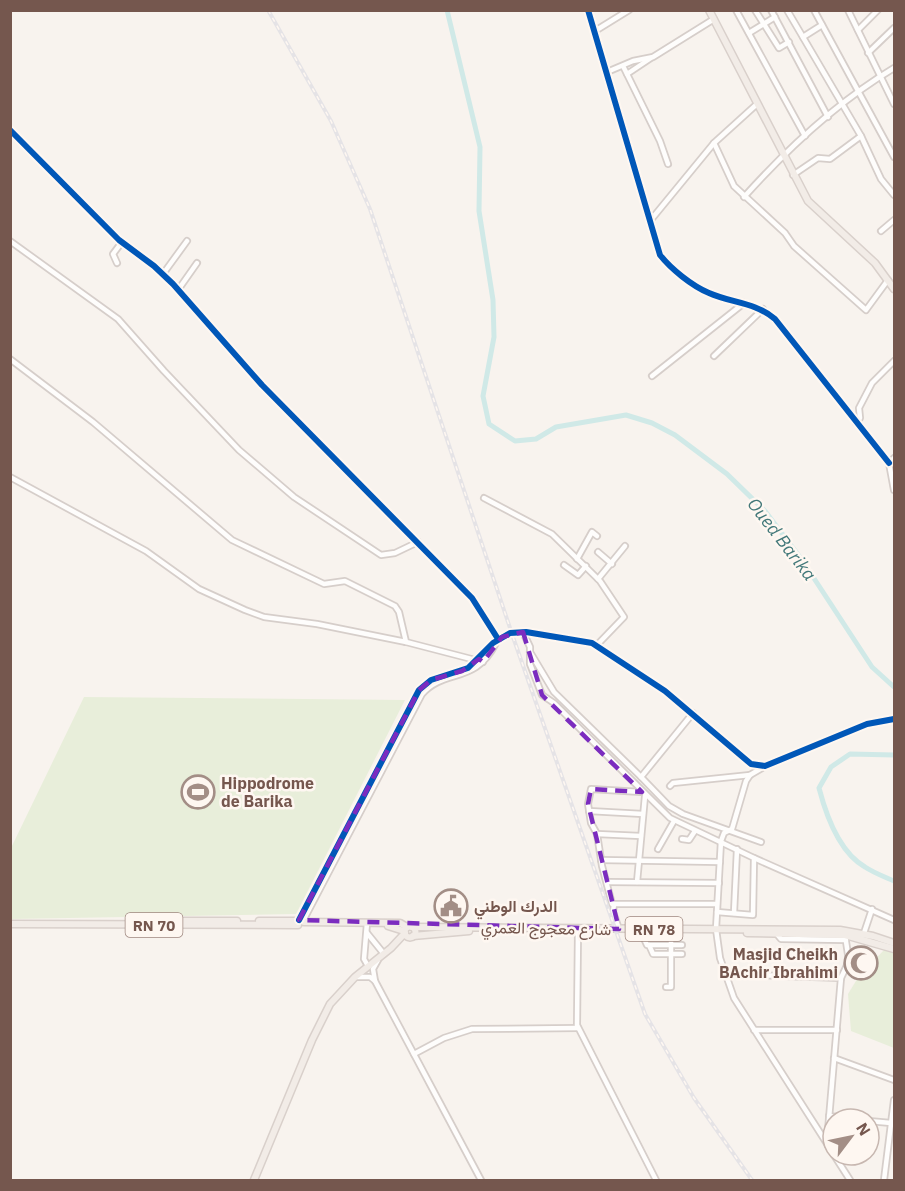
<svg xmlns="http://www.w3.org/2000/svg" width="905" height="1191" viewBox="0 0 905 1191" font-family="'IBM Plex Sans',Vazirmatn,sans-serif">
	<rect width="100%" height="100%" fill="#f8f3ee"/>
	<g fill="#e8eeda">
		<path d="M 84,697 L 405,700 L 296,914 L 11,919 L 11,848 Z"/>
		<path d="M 885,949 L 894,953 L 894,1048 L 851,1031 L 848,994 L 859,976 Z"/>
	</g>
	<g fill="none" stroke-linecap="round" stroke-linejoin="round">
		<g stroke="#d0e9e7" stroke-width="5">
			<path d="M 447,10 L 480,147 L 479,211 L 493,300 L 494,337 L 483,396 L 489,424 L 515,441 L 536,439 L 556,427 L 626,415 L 652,423 L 675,435 L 727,474 L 765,511 L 802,560 L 872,667 L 894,687"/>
			<path d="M 894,755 L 850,754 L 831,767 L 819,788 C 826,815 839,852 865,867 C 874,873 885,877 894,881"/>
		</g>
		<g stroke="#d6ceca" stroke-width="8">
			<g id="minor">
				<path d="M 588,10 L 660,255 C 671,269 692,286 709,293 C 731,303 755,302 775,319 L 889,463"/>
				<path d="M 736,10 L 805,136"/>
				<path d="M 755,10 L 779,48 L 789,42"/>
				<path d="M 771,10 L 828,117"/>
				<path d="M 787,10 L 861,136 L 881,179 L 894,195"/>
				<path d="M 814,10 L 894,157"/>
				<path d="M 848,10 L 894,104"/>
				<path d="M 858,30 L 878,10"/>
				<path d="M 595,31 L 629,10"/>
				<path d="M 749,33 L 775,17"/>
				<path d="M 803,37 L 822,25"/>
				<path d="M 868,53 L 894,28"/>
				<path d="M 623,66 L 627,74 L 651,58"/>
				<path d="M 607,72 L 633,61 L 653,57 L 714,19"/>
				<path d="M 627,74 L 660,141 L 668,164"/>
				<path d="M 10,130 L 119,240 L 154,266 L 173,284 L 262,385 L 472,598 L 498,639"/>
				<path d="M 714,143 L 734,186 L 785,233 L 794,246 L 866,310 L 888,280"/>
				<path d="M 793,175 L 818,158 L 830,159 L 861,136"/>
				<path d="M 744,197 C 788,148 837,102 894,68"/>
				<path d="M 650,221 L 714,143 L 757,104"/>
				<path d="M 881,231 L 894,220"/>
				<path d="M 10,241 L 118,319 L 164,371 L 239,450 L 294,497 L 381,555 L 395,553 L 418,542"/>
				<path d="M 117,263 L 113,254 L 122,242"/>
				<path d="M 163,274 L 187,241"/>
				<path d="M 178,290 L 197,263"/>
				<path d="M 714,356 L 763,309"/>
				<path d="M 10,359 L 93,422 L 232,540 L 324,584 L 345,581 L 395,606 L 399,612 L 406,642"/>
				<path d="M 652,376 L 744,303"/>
				<path d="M 856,423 L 860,418 L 859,408 L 872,383 L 894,361"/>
				<path d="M 894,458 L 889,463 L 894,490"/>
				<path d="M 10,477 L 146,551 L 199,589 L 245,610 L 264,617 L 317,624 L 406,642 L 483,662"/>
				<path d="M 484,498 L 552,534 L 600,581 L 624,617 L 597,645"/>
				<path d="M 598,552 L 612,564"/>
				<path d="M 577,559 L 592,532 L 597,536"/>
				<path d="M 564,565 L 578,575 L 586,566"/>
				<path d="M 598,579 L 625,546"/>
				<path d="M 523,632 L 530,647 L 530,664 L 542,695 L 554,703 L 670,818 L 754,858 L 753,915 L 717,912"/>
				<path d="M 530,652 L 554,692 L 641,777"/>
				<path d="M 693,713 L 641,777 L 669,806 L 683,814 L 761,842"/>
				<path d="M 762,768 L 750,775 L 746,781 L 732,829 L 724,833 L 721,841 L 716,929 L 720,958 L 734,998 L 833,1153"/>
				<path d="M 670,786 L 673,783 L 750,775"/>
				<path d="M 641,792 L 591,789 L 588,804 L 591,823 L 597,834 L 602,866 L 612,904 L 717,904"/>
				<path d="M 589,811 L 643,814"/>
				<path d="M 597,834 L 641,836"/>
				<path d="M 682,839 L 689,840 L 695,831"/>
				<path d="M 658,849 L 674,821"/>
				<path d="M 754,858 L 894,920"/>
				<path d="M 601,860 L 720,862"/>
				<path d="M 608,882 L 719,883"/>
				<path d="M 637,882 L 645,796"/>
				<path d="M 614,904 L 613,912 L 619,929"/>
				<path d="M 734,913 L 737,849"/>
				<path d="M 299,920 L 419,690 L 431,680 L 468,668 L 493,643 L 510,633 L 526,632 L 592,643 L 665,691 L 751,764 L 765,766 L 867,724 L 894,719"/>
				<path d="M 303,921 L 422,694 C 445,668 475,685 496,643"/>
				<path d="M 367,923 L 364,959 L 368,966"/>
				<path d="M 578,932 L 577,1025 L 656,1180"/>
				<path d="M 641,932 L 647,945 L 682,945"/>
				<path d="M 367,933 L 384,954"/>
				<path d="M 776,933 L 781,939 L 846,940"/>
				<path d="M 864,933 L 872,909"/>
				<path d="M 643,936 L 671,936 L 671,987 L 666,987"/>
				<path d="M 649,945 L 653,954 L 682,954"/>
				<path d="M 726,974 L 841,978"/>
				<path d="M 356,977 L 370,977 L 375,981 L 373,969 L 378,960"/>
				<path d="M 375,981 L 481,1180"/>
				<path d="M 754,1030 L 837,1030"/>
				<path d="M 414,1054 L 444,1038 L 472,1029 L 578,1028"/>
				<path d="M 834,1058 L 894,1080"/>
				<path d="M 829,1116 L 855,1119"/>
				<path d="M 869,1121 L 891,1123"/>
				<path d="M 827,1142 L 841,978 L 849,961 L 845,935"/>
				<path d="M 834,1155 L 850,1180"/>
				<path d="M 884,1180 L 894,1100"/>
			</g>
		</g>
		<g stroke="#d9d0cb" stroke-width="9">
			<g id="major">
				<path d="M 709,10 L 808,201 L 875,263 L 894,289"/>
				<path d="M 181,921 L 237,921"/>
				<path d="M 259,921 L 298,921"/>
				<path d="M 304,922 L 400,923 L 407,927"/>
				<path d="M 10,924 L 298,925"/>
				<path d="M 388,926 L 404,931"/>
				<circle cx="410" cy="932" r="5.5"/>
				<path d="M 412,927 L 840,930 L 873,936 L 894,943"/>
				<path d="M 747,933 L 845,935 L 894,949"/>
				<path d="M 413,936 L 469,931"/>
				<path d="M 254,1180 L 312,1040 L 330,1004 L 355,977 L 391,948 L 405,933"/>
			</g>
		</g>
		<use href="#minor" stroke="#fefdfc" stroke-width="4.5"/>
		<use href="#major" stroke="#f2ece7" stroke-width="6"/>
		<g stroke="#e5e3e6" stroke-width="4">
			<path id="rail" d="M 268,10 L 331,121 L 370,209 L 513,637 L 645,1014 L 694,1098 L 752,1180"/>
		</g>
		<use href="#rail" stroke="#fef7f1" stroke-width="1.5" stroke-dasharray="4.5" stroke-linecap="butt"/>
		<g stroke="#fef7f1" stroke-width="10">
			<g id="cycleway">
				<path d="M 588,10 L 660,255 C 671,269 692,286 709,293 C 731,303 755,302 775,319 L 889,463"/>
				<path d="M 10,130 L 119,240 L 154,266 L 173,284 L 262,385 L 472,598 L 498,639"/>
				<path d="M 299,920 L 419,690 L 431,680 L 468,668 L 493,643 L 510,633 L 526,632 L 592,643 L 665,691 L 751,764 L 765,766 L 867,724 L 894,719"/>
			</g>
		</g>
		<use href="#cycleway" stroke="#0057b8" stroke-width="6"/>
	</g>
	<path fill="none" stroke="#7b2cbf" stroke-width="4.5" stroke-dasharray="12 8" stroke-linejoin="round" d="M 523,632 L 542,695 L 642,792 L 591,789 L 588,804 L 619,929 L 299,920 L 419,690 L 431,680 L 462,671 L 479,659 L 483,662 L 502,637 Z"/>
	<defs>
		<g id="stadium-ring" transform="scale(1.725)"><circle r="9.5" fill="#fef7f1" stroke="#a38e86" stroke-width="1.5"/><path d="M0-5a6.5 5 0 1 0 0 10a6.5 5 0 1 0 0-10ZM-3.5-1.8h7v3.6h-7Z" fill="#a38e86"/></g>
		<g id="civic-ring" transform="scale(1.725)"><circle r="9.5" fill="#fef7f1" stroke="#a38e86" stroke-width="1.5"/><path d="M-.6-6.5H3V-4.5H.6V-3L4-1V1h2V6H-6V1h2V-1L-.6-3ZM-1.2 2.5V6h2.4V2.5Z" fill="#a38e86"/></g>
		<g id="mosque-ring" transform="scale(1.725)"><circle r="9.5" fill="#fef7f1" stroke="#a38e86" stroke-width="1.5"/><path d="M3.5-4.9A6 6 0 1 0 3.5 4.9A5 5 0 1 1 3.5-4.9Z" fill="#a38e86"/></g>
	</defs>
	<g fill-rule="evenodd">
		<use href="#stadium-ring" x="198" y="792"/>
		<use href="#civic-ring" x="451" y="906"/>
		<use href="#mosque-ring" x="861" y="963"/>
	</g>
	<g text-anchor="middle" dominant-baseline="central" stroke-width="5" stroke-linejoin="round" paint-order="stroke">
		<g fill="#fef7f1" stroke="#9e877f" stroke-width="1.5">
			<rect x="125.5" y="913" width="57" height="24" rx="4.5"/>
			<rect x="625.5" y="917" width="57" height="24" rx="4.5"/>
		</g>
		<g font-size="15" font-weight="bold" fill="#75574e">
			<text x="154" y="925">RN 70</text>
			<text x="654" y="929">RN 78</text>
		</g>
		<g font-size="16" font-weight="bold" fill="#75574e" stroke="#fef7f1" text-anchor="start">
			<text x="221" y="783">Hippodrome<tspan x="221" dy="18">de Barika</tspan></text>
			<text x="474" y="906">الدرك الوطني</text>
			<text x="838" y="954" text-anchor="end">Masjid Cheikh<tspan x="838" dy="18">BAchir Ibrahimi</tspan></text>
		</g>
		<g font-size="16" fill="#75574e" stroke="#fef7f1">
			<text transform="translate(546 928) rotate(1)">شارع معجوج العمري</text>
		</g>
		<g font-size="18" font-style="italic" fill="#427879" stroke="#fef7f1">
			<text transform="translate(782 539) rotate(52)">Oued Barika</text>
		</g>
	</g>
	<rect width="905" height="1191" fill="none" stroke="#75574e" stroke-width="24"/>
	<g transform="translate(851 1137) rotate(58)"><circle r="28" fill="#fef7f1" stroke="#c7b7b0" stroke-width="1.5"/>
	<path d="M0-4.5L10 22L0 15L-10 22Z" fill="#a38e86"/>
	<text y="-9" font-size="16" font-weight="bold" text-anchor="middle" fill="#75574e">N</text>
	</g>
</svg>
